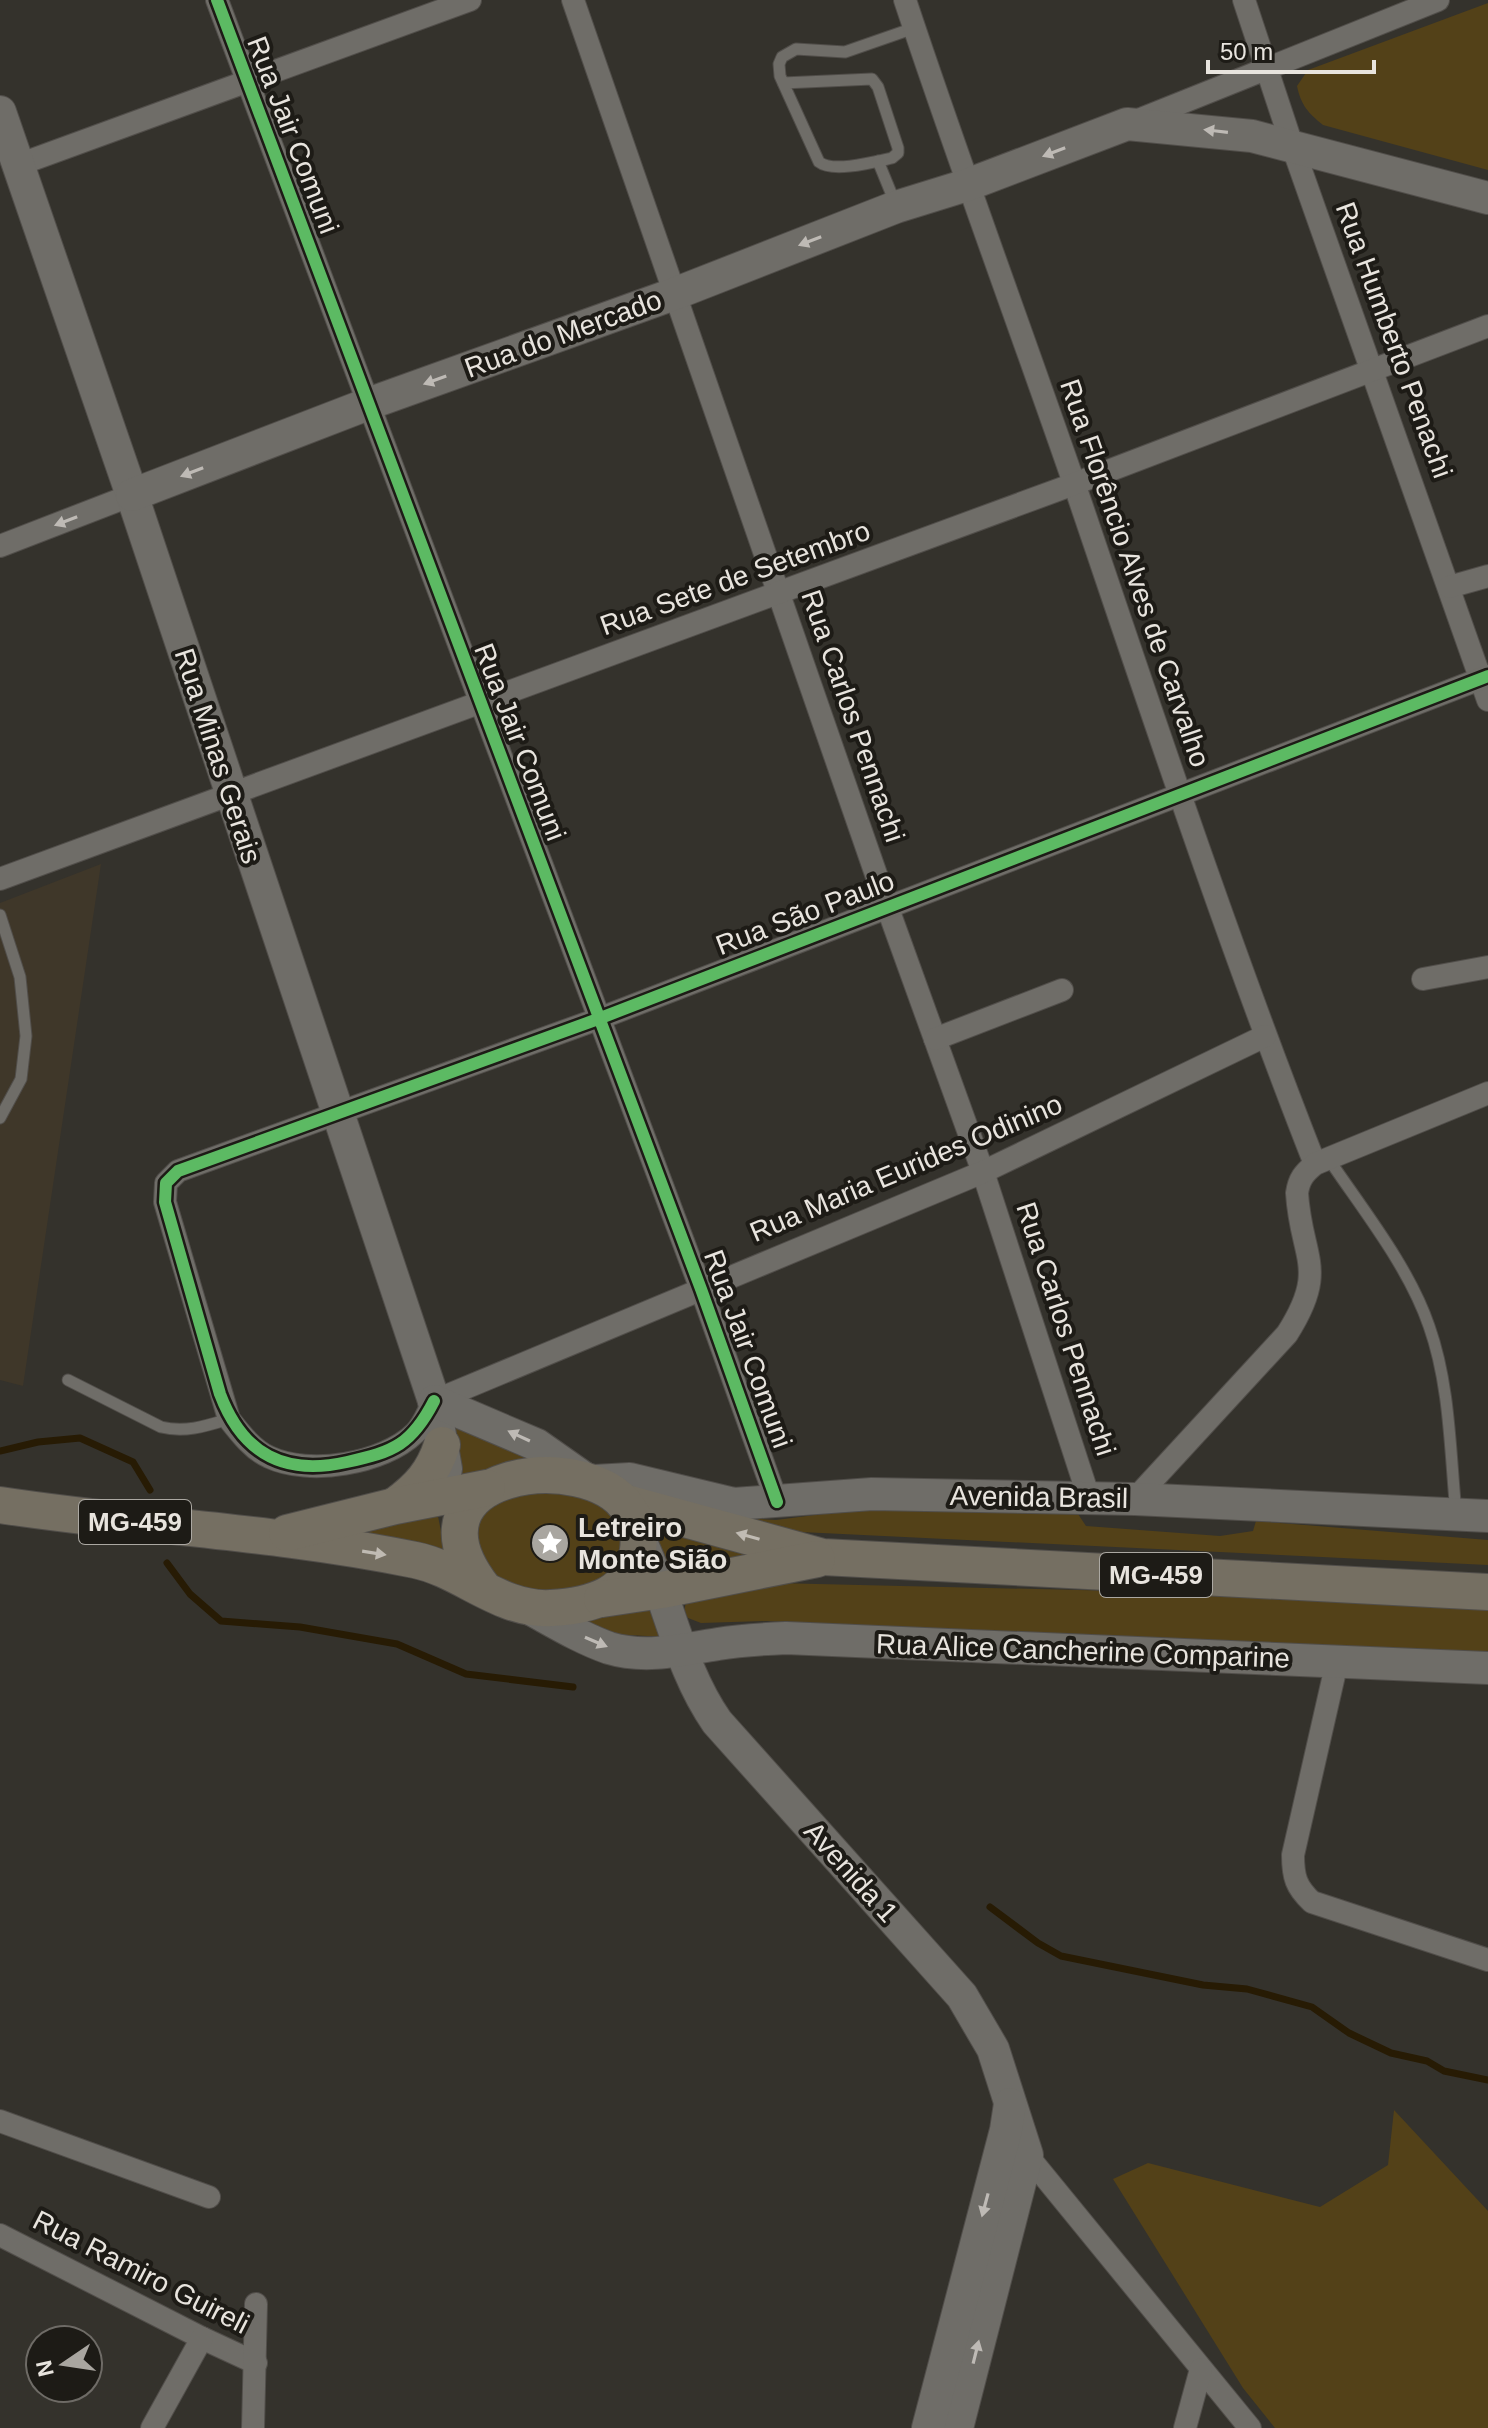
<svg xmlns="http://www.w3.org/2000/svg" width="1488" height="2428" viewBox="0 0 1488 2428" font-family="Arial,sans-serif">
	<rect width="100%" height="100%" fill="#34322c"/>
	<path fill="#3f3729" d="M 101,864 L 23,1386 L 0,1380 L 0,903 Z"/>
	<g fill="#534118">
		<path d="M 1488,3 L 1488,170 L 1323,125 C 1308,113 1301,105 1297,86 L 1308,70 Z"/>
		<path d="M 445,1415 L 551,1465 L 459,1482 Z"/>
		<path d="M 532,1490 L 592,1498 L 621,1525 L 622,1555 L 603,1581 L 563,1595 L 510,1589 L 480,1561 L 474,1524 L 498,1502 Z"/>
		<path d="M 877,1507 L 1078,1514 L 1086,1526 L 1220,1536 L 1253,1531 L 1256,1521 L 1488,1540 L 1488,1565 L 801,1532 L 724,1517 L 776,1520 Z"/>
		<path d="M 437,1511 L 446,1557 L 339,1538 Z"/>
		<path d="M 652,1524 L 783,1558 L 671,1578 Z"/>
		<path d="M 775,1583 L 1161,1592 L 1488,1608 L 1488,1657 L 767,1621 L 701,1623 L 688,1618 C 683,1609 684,1605 690,1597 Z"/>
		<path d="M 655,1605 L 665,1637 L 611,1634 L 572,1620 Z"/>
		<path d="M 1394,2110 L 1488,2211 L 1488,2428 L 1275,2428 L 1243,2388 L 1113,2179 L 1148,2163 L 1320,2207 L 1388,2165 Z"/>
	</g>
	<g fill="none" stroke-linecap="round" stroke-linejoin="round">
		<g stroke="#271b04" stroke-width="7">
			<path d="M 0,1451 L 38,1442 L 80,1438 L 133,1462 L 150,1490"/>
			<path d="M 167,1563 L 190,1594 L 221,1621 L 300,1627 L 397,1644 L 466,1674 L 573,1687"/>
			<path d="M 990,1907 L 1038,1943 L 1061,1956 L 1203,1985 L 1247,1989 L 1312,2007 L 1349,2033 L 1391,2053 L 1427,2061 L 1444,2071 L 1488,2080"/>
		</g>
		<g stroke="#514e4a" stroke-width="13">
			<g id="lane">
				<path d="M 783,83 L 872,79 L 878,87 L 898,148 L 898,153 L 892,158 C 874,162 833,173 819,162 L 780,76 L 779,64 L 782,57 L 796,49 L 845,52 L 914,28"/>
				<path d="M 878,161 L 896,205"/>
				<path d="M 0,915 L 20,977 L 26,1036 L 21,1079 L 0,1118"/>
				<path d="M 1328,1158 C 1363,1210 1409,1267 1429,1326 C 1450,1385 1450,1451 1456,1513"/>
				<path d="M 68,1380 L 161,1427 C 185,1433 206,1426 229,1419"/>
			</g>
		</g>
		<g stroke="#514e4a" stroke-width="24">
			<g id="street">
				<path d="M 217,0 L 701,1289 L 777,1502"/>
				<path d="M 573,0 L 887,906 L 983,1172 L 1089,1498"/>
				<path d="M 905,0 C 959,163 1019,324 1075,486 C 1152,713 1227,940 1315,1164"/>
				<path d="M 1244,0 L 1292,145 L 1488,700"/>
				<path d="M 1131,123 L 1438,0"/>
				<path d="M 18,165 L 470,0"/>
				<path d="M 0,546 L 132,495"/>
				<path d="M 1449,587 L 1488,576"/>
				<path d="M 0,879 L 1074,484 L 1488,326"/>
				<path d="M 1423,979 L 1488,967"/>
				<path d="M 1265,1036 L 983,1172 L 434,1401 C 428,1411 424,1424 415,1433 C 383,1464 309,1476 269,1457 C 253,1450 240,1433 229,1419 L 165,1202 L 166,1183 L 178,1171 L 598,1019 L 1488,676"/>
				<path d="M 935,1039 L 1062,990"/>
				<path d="M 1135,1499 L 1287,1334 C 1329,1268 1301,1259 1297,1193 C 1299,1179 1304,1173 1315,1164 L 1488,1093"/>
				<path d="M 1337,1662 L 1293,1855 C 1293,1877 1296,1887 1312,1902 L 1488,1960"/>
				<path d="M 0,2121 L 209,2197"/>
				<path d="M 1022,2149 L 1250,2428"/>
				<path d="M 0,2235 L 202,2338 L 256,2363"/>
				<path d="M 152,2428 L 202,2338"/>
				<path d="M 253,2428 L 256,2304"/>
				<path d="M 1185,2428 L 1201,2369"/>
			</g>
		</g>
		<g stroke="#514e4a" stroke-width="34">
			<g id="secondary">
				<path d="M 0,112 L 132,495 L 434,1401 L 446,1469"/>
				<path d="M 132,495 L 368,404 L 674,294 L 896,207 L 967,185 L 1127,124 L 1252,136 L 1488,198"/>
				<path d="M 434,1401 L 537,1445 L 584,1478"/>
				<path d="M 594,1481 L 630,1479 L 734,1504 L 872,1494 L 1135,1499 L 1488,1516"/>
				<path d="M 639,1538 C 669,1599 678,1666 717,1722 L 962,1996 L 993,2049 L 1027,2155 L 957,2428"/>
				<path d="M 527,1607 C 553,1621 580,1638 609,1648 C 645,1659 682,1650 718,1644 C 741,1640 763,1639 786,1638 L 1488,1668"/>
				<path d="M 928,2428 L 1006,2130 L 1010,2104"/>
			</g>
		</g>
		<g stroke="#514e4a" stroke-width="38">
			<g id="primary">
				<path d="M 623,1502 L 823,1557 L 1488,1592"/>
				<path d="M 0,1505 C 138,1526 278,1532 415,1560 C 463,1570 500,1611 551,1608 C 590,1606 632,1595 638,1550 C 640,1536 637,1522 629,1510 C 589,1445 392,1471 484,1589"/>
				<path d="M 396,1505 C 419,1488 433,1473 442,1445"/>
				<path d="M 287,1533 L 395,1506 L 487,1488"/>
				<path d="M 602,1599 L 662,1590 L 817,1559"/>
			</g>
		</g>
		<use href="#lane" stroke="#6f6d68" stroke-width="11"/>
		<use href="#street" stroke="#6f6d68" stroke-width="22"/>
		<use href="#secondary" stroke="#6f6d68" stroke-width="32"/>
		<use href="#primary" stroke="#756f62" stroke-width="36"/>
		<g stroke="#1d1b16" stroke-width="17">
			<g id="cycleway">
				<path d="M 217,0 L 701,1289 L 777,1502"/>
				<path d="M 434,1401 C 412,1444 394,1452 347,1462 C 285,1476 243,1455 220,1394 L 165,1202 L 166,1183 L 178,1171 L 598,1019 L 1488,676"/>
			</g>
		</g>
		<use href="#cycleway" stroke="#5cba63" stroke-width="12"/>
	</g>
	<defs><path id="oneway-solid" d="M-6-.8H1V-3.2L6.5 0L1 3.2V.8H-6Z" transform="scale(2)"/></defs>
	<g fill="#bebab5">
		<use href="#oneway-solid" transform="translate(1216 131) rotate(-173)"/>
		<use href="#oneway-solid" transform="translate(1054 152) rotate(159)"/>
		<use href="#oneway-solid" transform="translate(810 241) rotate(159)"/>
		<use href="#oneway-solid" transform="translate(435 380) rotate(160)"/>
		<use href="#oneway-solid" transform="translate(192 472) rotate(159)"/>
		<use href="#oneway-solid" transform="translate(66 521) rotate(159)"/>
		<use href="#oneway-solid" transform="translate(519 1436) rotate(-155)"/>
		<use href="#oneway-solid" transform="translate(596 1642) rotate(23)"/>
		<use href="#oneway-solid" transform="translate(985 2205) rotate(105)"/>
		<use href="#oneway-solid" transform="translate(976 2352) rotate(-76)"/>
	</g>
	<g fill="#c0bbb3">
		<use href="#oneway-solid" transform="translate(748 1536) rotate(-164)"/>
		<use href="#oneway-solid" transform="translate(374 1553) rotate(9)"/>
	</g>
	<defs>
		<g id="sight-disc" transform="scale(2)"><circle r="9.5" fill="#a9a6a0" stroke="#1d1b16"/><path d="M0-6L1.8-2.2L6-1.7L2.9 1.2L3.7 5.4L0 3.3L-3.7 5.4L-2.9 1.2L-6-1.7L-1.8-2.2Z" fill="#fff"/></g>
	</defs>
	<g fill-rule="evenodd">
		<use href="#sight-disc" x="550" y="1543"/>
	</g>
	<g text-anchor="middle" dominant-baseline="central" stroke-width="8" stroke-linejoin="round" paint-order="stroke">
		<g fill="#1d1b16" stroke="#aba8a2" stroke-width="2">
			<rect x="79" y="1500" width="112" height="44" rx="6"/>
			<rect x="1100" y="1553" width="112" height="44" rx="6"/>
		</g>
		<g font-size="26" font-weight="bold" fill="#e8e4de">
			<text x="135" y="1522">MG-459</text>
			<text x="1156" y="1575">MG-459</text>
		</g>
		<g font-size="28" fill="#e8e4de" stroke="#1d1b16">
			<text transform="translate(293 135) rotate(69)">Rua Jair Comuni</text>
			<text transform="translate(563 334) rotate(-20)">Rua do Mercado</text>
			<text transform="translate(1394 340) rotate(70)">Rua Humberto Penachi</text>
			<text transform="translate(1135 573) rotate(71)">Rua Florêncio Alves de Carvalho</text>
			<text transform="translate(735 578) rotate(-20)">Rua Sete de Setembro</text>
			<text transform="translate(853 716) rotate(71)">Rua Carlos Pennachi</text>
			<text transform="translate(520 742) rotate(69)">Rua Jair Comuni</text>
			<text transform="translate(218 756) rotate(72)">Rua Minas Gerais</text>
			<text transform="translate(805 913) rotate(-21)">Rua São Paulo</text>
			<text transform="translate(906 1168) rotate(-23)">Rua Maria Eurides Odinino</text>
			<text transform="translate(1066 1329) rotate(72)">Rua Carlos Pennachi</text>
			<text transform="translate(748 1349) rotate(70)">Rua Jair Comuni</text>
			<text transform="translate(1039 1497) rotate(1)">Avenida Brasil</text>
			<text transform="translate(1083 1651) rotate(2)">Rua Alice Cancherine Comparine</text>
			<text transform="translate(851 1872) rotate(48)">Avenida 1</text>
			<text transform="translate(141 2272) rotate(27)">Rua Ramiro Guireli</text>
		</g>
		<g font-size="28" font-weight="bold" fill="#e8e4de" stroke="#1d1b16" text-anchor="start">
			<text x="578" y="1527">Letreiro<tspan x="578" dy="32">Monte Sião</tspan></text>
		</g>
	</g>
	<g transform="translate(64 2364) rotate(257)"><circle r="38" fill="#1d1b16" stroke="#6e6b66" stroke-width="2"/>
	<path d="M0-6L14 30L0 20L-14 30Z" fill="#a9a6a0"/>
	<text y="-12" font-size="22" font-weight="bold" text-anchor="middle" fill="#e8e4de">N</text>
	</g>
	<path d="M1208 60v12h166v-12" fill="none" stroke="#e8e4de" stroke-width="4"/>
	<text x="1220" y="60" font-size="24" fill="#e8e4de" stroke="#1d1b16" stroke-width="6" paint-order="stroke">50 m</text>
</svg>
